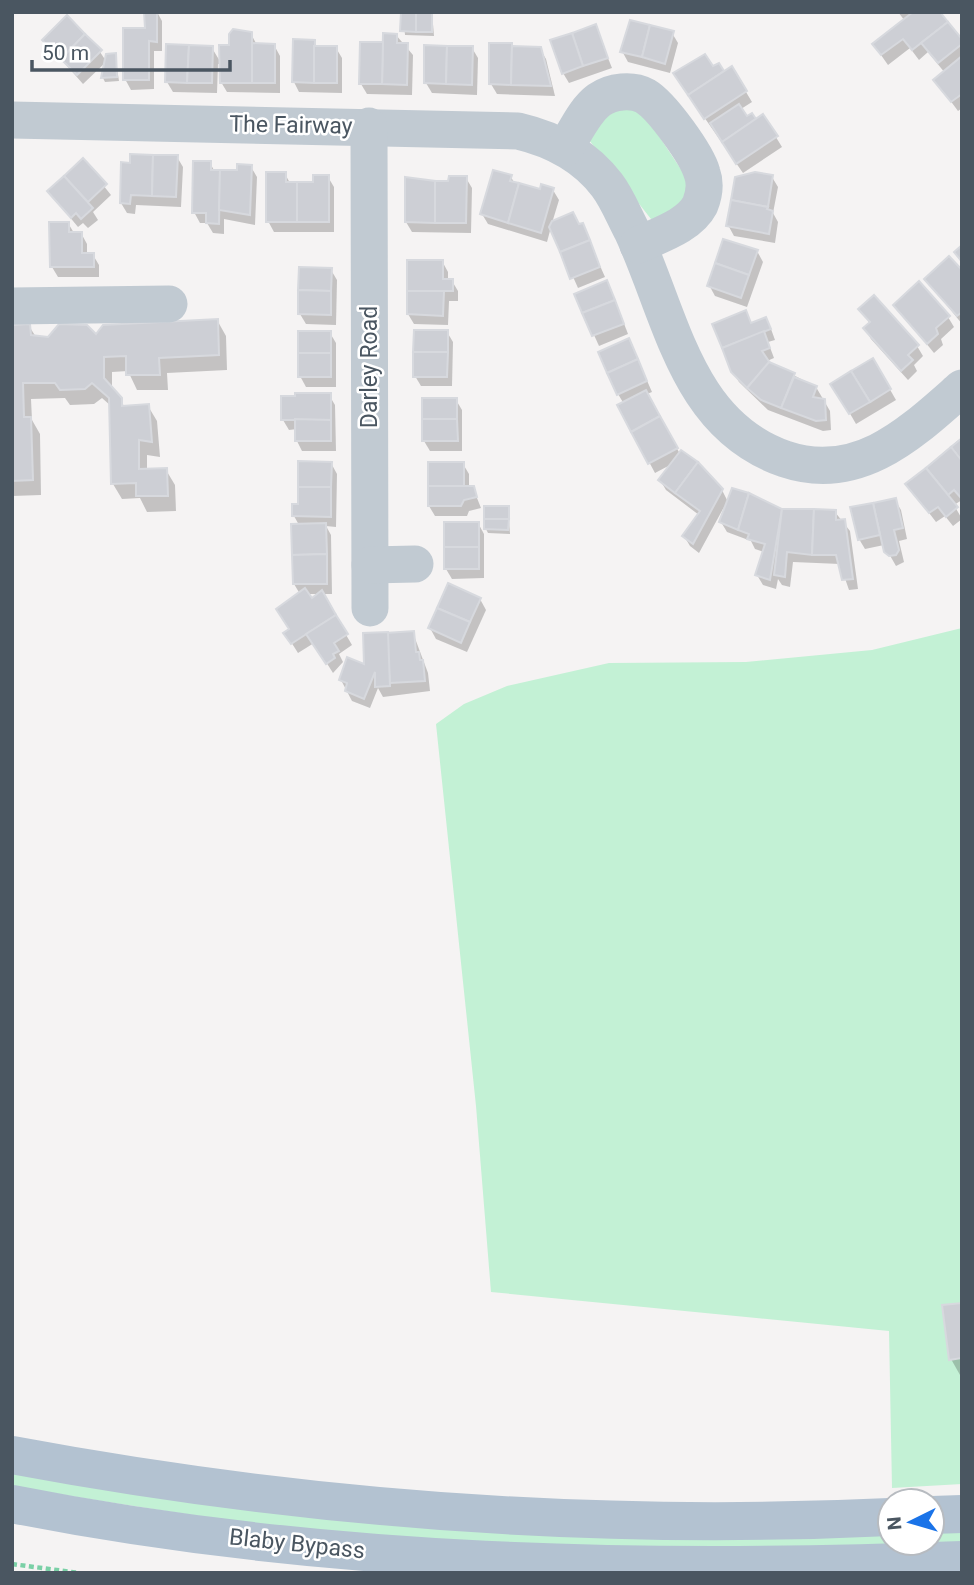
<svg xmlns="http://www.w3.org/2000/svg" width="974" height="1585" viewBox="0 0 974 1585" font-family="Roboto,sans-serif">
	<rect width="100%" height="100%" fill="#f5f3f3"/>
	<g fill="#c3f1d5">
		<path d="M 637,103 L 694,189 L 660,221 L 651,219 L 589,140 L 593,119 Z"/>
		<path d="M 962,628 L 962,1484 L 892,1488 L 889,1331 L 491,1292 L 476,1106 L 436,724 L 464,704 L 507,686 L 609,663 L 746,662 L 872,650 Z"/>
		<path d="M 12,1472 L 890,1533 L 890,1543 L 932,1543 L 932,1532 L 962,1530 L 962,1543 C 790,1547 619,1552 448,1542 C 302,1533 156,1511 12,1486 Z"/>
	</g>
	<g fill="#0003" fill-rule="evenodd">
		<path d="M 157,12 L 162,21 L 162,51 L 154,51 L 154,89 L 131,90 L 125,79 Z"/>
		<path d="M 403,12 L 432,12 L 434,36 L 405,35 Z"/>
		<path d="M 898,12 L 938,12 L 962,42 L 962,108 L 958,111 L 935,80 L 945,73 L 928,52 L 919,60 L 910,48 L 888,65 L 881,55 L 875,45 L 905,21 Z"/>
		<path d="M 595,26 L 612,68 L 569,83 L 563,73 Z"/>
		<path d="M 672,33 L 678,43 L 670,73 L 628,62 L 622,51 Z"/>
		<path d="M 251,34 L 257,45 L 274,45 L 280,56 L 280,93 L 227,92 L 221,82 L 221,64 L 218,64 L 217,93 L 173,92 L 167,82 L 212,48 L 221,63 L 230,46 Z"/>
		<path d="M 396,35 L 413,55 L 412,95 L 367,94 L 361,84 L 384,44 Z"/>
		<path d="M 45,41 L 100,52 L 106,61 L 115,55 L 119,81 L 105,82 L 103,78 L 106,62 L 83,84 Z"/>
		<path d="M 314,42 L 317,47 L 336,48 L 342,58 L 342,93 L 299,92 L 294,82 Z"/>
		<path d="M 491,45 L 540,49 L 546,59 L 555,96 L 497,94 L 491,84 Z"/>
		<path d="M 472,48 L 478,58 L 477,95 L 432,93 L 426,83 Z"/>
		<path d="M 719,65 L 724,74 L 746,92 L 752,102 L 741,109 L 746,118 L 755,121 L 763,116 L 782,147 L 743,173 L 681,84 Z"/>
		<path d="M 177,157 L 183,167 L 181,207 L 136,205 L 135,214 L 127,213 L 121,203 L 132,164 Z"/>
		<path d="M 83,160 L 111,195 L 93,212 L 98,220 L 88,228 L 83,223 L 78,227 L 49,192 Z"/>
		<path d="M 210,163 L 215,172 L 239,172 L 251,167 L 257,177 L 255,225 L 224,219 L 224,234 L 213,233 L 207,223 L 200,223 L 194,212 Z"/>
		<path d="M 285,174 L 290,183 L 315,184 L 328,177 L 334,187 L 334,232 L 274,232 L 268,221 Z"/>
		<path d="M 511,177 L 515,184 L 541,191 L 553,190 L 559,200 L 552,223 L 582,225 L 605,277 L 578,288 L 551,227 L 547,242 L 488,224 L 482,214 Z"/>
		<path d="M 772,177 L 778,187 L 773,213 L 778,222 L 775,243 L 734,236 L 728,225 Z"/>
		<path d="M 406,178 L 417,178 L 419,182 L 450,183 L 466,178 L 472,188 L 471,233 L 412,232 L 406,222 Z"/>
		<path d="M 68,223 L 74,233 L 81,233 L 87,244 L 87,255 L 93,255 L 99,265 L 99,277 L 58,277 L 52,267 Z"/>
		<path d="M 757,251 L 763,262 L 747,307 L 715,296 L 709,285 Z"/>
		<path d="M 442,261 L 448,272 L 448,281 L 452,281 L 458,291 L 458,301 L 449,301 L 448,325 L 414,324 L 408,314 Z"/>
		<path d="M 331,270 L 337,280 L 336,325 L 306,324 L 300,314 Z"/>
		<path d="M 962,273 L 962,324 L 926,279 Z"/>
		<path d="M 612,292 L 628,334 L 599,346 L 576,295 Z"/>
		<path d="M 895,305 L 948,317 L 954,327 L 941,339 L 943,345 L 934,353 Z"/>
		<path d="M 861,309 L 917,346 L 923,356 L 914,365 L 917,371 L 908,380 L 871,339 L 865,328 L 870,324 Z"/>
		<path d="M 746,313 L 752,324 L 765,319 L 771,329 L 775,340 L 768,342 L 774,358 L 767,361 L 816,387 L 830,411 L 831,430 L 823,431 L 768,410 L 739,382 L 732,371 Z"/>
		<path d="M 217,320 L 226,336 L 227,370 L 167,373 L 168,390 L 137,390 L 128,371 L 112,372 L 112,390 L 125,407 L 148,406 L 157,421 L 160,457 L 147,455 L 147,471 L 166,470 L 175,485 L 176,511 L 147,512 L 140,498 L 122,499 L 113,484 L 111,406 L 102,398 L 94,404 L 70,405 L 65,398 L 31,399 L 32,420 L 40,434 L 41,495 L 12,496 L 12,327 L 29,326 L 36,337 L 96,336 Z"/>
		<path d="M 447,332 L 453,342 L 452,386 L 421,386 L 415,376 Z"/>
		<path d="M 330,333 L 336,343 L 336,387 L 306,387 L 300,376 Z"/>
		<path d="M 634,351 L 652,392 L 647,394 L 680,454 L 722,490 L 728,502 L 733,490 L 782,511 L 835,512 L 850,531 L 858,589 L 849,590 L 840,564 L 793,562 L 790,587 L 782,585 L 778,579 L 776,589 L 763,585 L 757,575 L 764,552 L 755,549 L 751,541 L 727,532 L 721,522 L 724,507 L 699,553 L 690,546 L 684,536 L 699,515 L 666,490 L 660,480 L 672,464 L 655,473 L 619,406 L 624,404 L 618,394 Z"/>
		<path d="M 873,360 L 896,400 L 856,424 L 833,384 Z"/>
		<path d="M 329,395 L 335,405 L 336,451 L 302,451 L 297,441 L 297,429 L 289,430 L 283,420 Z"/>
		<path d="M 456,400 L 462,410 L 462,451 L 430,451 L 424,441 Z"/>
		<path d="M 962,437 L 962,500 L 954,505 L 962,519 L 953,526 L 945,516 L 936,522 L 907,484 Z"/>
		<path d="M 331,463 L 337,474 L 336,527 L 326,526 L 331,535 L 332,594 L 322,594 L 352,645 L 339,654 L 343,662 L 333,673 L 314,643 L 298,653 L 286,634 L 291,630 L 300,594 L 294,584 L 299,525 L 294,516 ZM 307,594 L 320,594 L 311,600 Z"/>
		<path d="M 463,464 L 469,474 L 469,488 L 473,488 L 481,508 L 469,511 L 467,516 L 435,516 L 429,506 Z"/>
		<path d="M 895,500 L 901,510 L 907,539 L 899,541 L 904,562 L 896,566 L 884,545 L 865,549 L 859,539 L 853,509 Z"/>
		<path d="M 508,508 L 510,534 L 488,533 L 486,529 Z"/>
		<path d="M 478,523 L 484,534 L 484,578 L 452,579 L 446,569 Z"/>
		<path d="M 480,599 L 486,610 L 467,652 L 436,639 L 430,628 Z"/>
		<path d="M 413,633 L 428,673 L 430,691 L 383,697 L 378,688 L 370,708 L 352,701 L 341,680 L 365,667 Z"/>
		<path d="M 962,1304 L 962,1374 L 960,1375 L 951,1359 Z"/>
	</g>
	<g fill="#cdcfd5" stroke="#d7d9de" stroke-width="2">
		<path d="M 144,12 L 157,12 L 157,42 L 149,41 L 149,80 L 123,80 L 123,28 L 145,28 Z"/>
		<path d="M 401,12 L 416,12 L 416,32 L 400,31 Z"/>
		<rect x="416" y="12" width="16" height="20"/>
		<path d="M 913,12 L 940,12 L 948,22 L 912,50 L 903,39 L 881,55 L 872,44 Z"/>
		<path d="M 67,15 L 85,34 L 61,59 L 42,40 Z"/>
		<path d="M 630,20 L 650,25 L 642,57 L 620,52 Z"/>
		<path d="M 948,22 L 962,39 L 962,44 L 938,63 L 921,43 Z"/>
		<path d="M 596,24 L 608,58 L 583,66 L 572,33 Z"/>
		<path d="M 650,25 L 674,31 L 665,64 L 642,57 Z"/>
		<path d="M 233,29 L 252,32 L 252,83 L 220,83 L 219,45 L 229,45 L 229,34 Z"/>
		<path d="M 383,33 L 397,34 L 397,43 L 408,43 L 407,85 L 382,84 Z"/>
		<path d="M 572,33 L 583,66 L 562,74 L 550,40 Z"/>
		<path d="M 85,34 L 102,50 L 77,75 L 61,59 Z"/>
		<path d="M 293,39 L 315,40 L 314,83 L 292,82 Z"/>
		<path d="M 360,42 L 383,42 L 382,84 L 359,84 Z"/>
		<path d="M 252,43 L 275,44 L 275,83 L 252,83 Z"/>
		<path d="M 489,43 L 512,43 L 511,85 L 489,84 Z"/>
		<path d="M 166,44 L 189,45 L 187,83 L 165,82 Z"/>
		<path d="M 189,45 L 213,46 L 212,83 L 187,83 Z"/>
		<path d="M 424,45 L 447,46 L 446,84 L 424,83 Z"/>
		<rect x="314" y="46" width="23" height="37"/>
		<path d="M 447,46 L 473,46 L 472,85 L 446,84 Z"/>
		<path d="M 512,46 L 541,47 L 551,86 L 511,85 Z"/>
		<path d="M 116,53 L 117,77 L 101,78 L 106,54 Z"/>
		<path d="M 705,54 L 713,66 L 719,63 L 724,71 L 688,95 L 673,73 Z"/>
		<path d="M 962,56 L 962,94 L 951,102 L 933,80 Z"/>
		<path d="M 732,66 L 747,91 L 704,119 L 688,95 Z"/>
		<path d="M 739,104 L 747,116 L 752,113 L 756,119 L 722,142 L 710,123 Z"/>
		<path d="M 763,114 L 778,136 L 736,164 L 722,142 Z"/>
		<path d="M 130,154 L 153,155 L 152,196 L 131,195 L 130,204 L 120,203 L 121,162 L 130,163 Z"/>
		<path d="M 153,155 L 178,155 L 176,197 L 152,196 Z"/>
		<path d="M 83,158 L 107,184 L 88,202 L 64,176 Z"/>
		<path d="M 193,161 L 211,161 L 211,170 L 220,170 L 219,224 L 206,223 L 206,213 L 192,213 Z"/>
		<path d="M 237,164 L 252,165 L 250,215 L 219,210 L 220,170 L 237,170 Z"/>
		<path d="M 493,170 L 512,175 L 510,181 L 519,183 L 508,223 L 480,214 Z"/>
		<path d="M 266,172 L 286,172 L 286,182 L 297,182 L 297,222 L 266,222 Z"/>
		<path d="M 755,172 L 773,175 L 768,207 L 731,200 L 735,177 Z"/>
		<path d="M 313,175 L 329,175 L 329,222 L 297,222 L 297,182 L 313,182 Z"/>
		<path d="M 64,176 L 93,208 L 81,219 L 76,213 L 71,218 L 47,191 Z"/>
		<path d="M 449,176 L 467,176 L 466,223 L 435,223 L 435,181 L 448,181 Z"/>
		<path d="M 405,177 L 435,181 L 435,223 L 405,222 Z"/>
		<path d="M 519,183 L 540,189 L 541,184 L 554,188 L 541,233 L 508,223 Z"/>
		<path d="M 731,200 L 768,207 L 767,209 L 773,211 L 769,234 L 726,226 Z"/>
		<path d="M 573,212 L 579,224 L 583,223 L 590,240 L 560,252 L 549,227 L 552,221 Z"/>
		<path d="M 49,222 L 69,222 L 69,232 L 82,232 L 82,253 L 94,253 L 94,267 L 50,267 Z"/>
		<path d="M 723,239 L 758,250 L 749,275 L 715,263 Z"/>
		<path d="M 590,240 L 600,267 L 570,279 L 560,252 Z"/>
		<path d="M 962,245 L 962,262 L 954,252 Z"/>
		<path d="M 949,256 L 962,270 L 962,312 L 957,316 L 924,279 Z"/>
		<path d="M 407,260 L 443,260 L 443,279 L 453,279 L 453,291 L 407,291 Z"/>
		<path d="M 715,263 L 749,275 L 741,298 L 707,286 Z"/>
		<path d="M 299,267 L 332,268 L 331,291 L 298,290 Z"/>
		<path d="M 607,280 L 615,300 L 582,313 L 574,294 Z"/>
		<path d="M 919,281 L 950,316 L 936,328 L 938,334 L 927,344 L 893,305 Z"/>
		<path d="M 298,290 L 331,291 L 331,315 L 298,314 Z"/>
		<path d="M 407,291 L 444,291 L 443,316 L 407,314 Z"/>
		<path d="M 874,295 L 919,345 L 908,355 L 913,360 L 901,371 L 863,328 L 870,322 L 858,309 Z"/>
		<path d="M 615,300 L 624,324 L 592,336 L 582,313 Z"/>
		<path d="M 746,310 L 751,323 L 766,317 L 771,329 L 722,348 L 712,324 Z"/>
		<path d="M 218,319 L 219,355 L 159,358 L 160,375 L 126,375 L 126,356 L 104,357 L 104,378 L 122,398 L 122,406 L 149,404 L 152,442 L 139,440 L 139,469 L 167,468 L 168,496 L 136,496 L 136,483 L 111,484 L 109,398 L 92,383 L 85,389 L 60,390 L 55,383 L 23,383 L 24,417 L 31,417 L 33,480 L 12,481 L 12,325 L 30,324 L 31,335 L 48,337 L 59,324 L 87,325 L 96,334 L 103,325 Z"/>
		<path d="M 414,330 L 448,330 L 448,352 L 413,352 Z"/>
		<rect x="298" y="331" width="33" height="22"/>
		<path d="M 764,331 L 770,348 L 762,351 L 770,363 L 747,388 L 731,372 L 722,348 Z"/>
		<path d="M 629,338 L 638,359 L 607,373 L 598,352 Z"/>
		<path d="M 413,352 L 448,352 L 447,377 L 413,377 Z"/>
		<rect x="298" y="353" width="33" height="24"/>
		<path d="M 873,358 L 891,389 L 870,402 L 851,371 Z"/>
		<path d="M 638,359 L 647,381 L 617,395 L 607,373 Z"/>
		<path d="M 769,362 L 795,373 L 781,408 L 761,400 L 747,388 Z"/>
		<path d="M 851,371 L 870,402 L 849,414 L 830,384 Z"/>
		<path d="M 794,377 L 817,386 L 813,397 L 825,399 L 826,420 L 816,421 L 781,408 Z"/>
		<path d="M 646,390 L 660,416 L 631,432 L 617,405 Z"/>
		<path d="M 295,393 L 331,393 L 331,420 L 281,420 L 281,396 L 295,396 Z"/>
		<rect x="422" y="398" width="35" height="21"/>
		<path d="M 660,416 L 678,448 L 648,464 L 631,432 Z"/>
		<path d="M 295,419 L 331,420 L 331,441 L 295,441 Z"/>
		<path d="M 422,419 L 457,419 L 458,441 L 422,441 Z"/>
		<path d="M 962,438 L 962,461 L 951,447 Z"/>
		<path d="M 951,447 L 962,461 L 962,499 L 954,490 L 948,495 L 926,468 Z"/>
		<path d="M 681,450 L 698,462 L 675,493 L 658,480 Z"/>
		<path d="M 298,461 L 332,462 L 331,487 L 298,487 Z"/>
		<rect x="428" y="462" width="36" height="24"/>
		<path d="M 698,462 L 723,489 L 693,544 L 682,536 L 700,511 L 675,493 Z"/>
		<path d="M 926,468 L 958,507 L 946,517 L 938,507 L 929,513 L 905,484 Z"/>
		<path d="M 428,486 L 474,486 L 477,497 L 464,500 L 461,506 L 428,506 Z"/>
		<path d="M 298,487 L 331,487 L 331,517 L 292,516 L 292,504 L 298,504 Z"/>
		<path d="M 732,488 L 749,493 L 738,530 L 719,522 Z"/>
		<path d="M 749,493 L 782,509 L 770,580 L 755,575 L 765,544 L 747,539 L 749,534 L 738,530 Z"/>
		<path d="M 896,498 L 903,528 L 894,530 L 899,550 L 896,555 L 889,556 L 884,552 L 873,503 Z"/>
		<path d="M 873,503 L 880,535 L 858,540 L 850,507 Z"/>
		<rect x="484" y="506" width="25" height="13"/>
		<path d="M 782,509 L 814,509 L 812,555 L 787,552 L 785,577 L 774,575 Z"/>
		<path d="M 814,509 L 836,510 L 836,520 L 845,519 L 853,579 L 842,580 L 836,555 L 812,555 Z"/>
		<path d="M 484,519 L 509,519 L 508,530 L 484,529 Z"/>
		<rect x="444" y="522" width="35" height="25"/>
		<path d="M 326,523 L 327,554 L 292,555 L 291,524 Z"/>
		<rect x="444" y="547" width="35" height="22"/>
		<path d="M 327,554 L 327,584 L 293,584 L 292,555 Z"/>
		<path d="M 448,583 L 481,598 L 470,622 L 437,608 Z"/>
		<path d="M 305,588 L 312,598 L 322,590 L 336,615 L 291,644 L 283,633 L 289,629 L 276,609 Z"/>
		<path d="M 437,608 L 470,622 L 461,643 L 428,628 Z"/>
		<path d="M 336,615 L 348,634 L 334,643 L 339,651 L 333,654 L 335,658 L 326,664 L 306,634 Z"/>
		<path d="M 414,631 L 416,652 L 419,652 L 420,660 L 423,660 L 425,681 L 390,683 L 386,633 Z"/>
		<path d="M 388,632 L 390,686 L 375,687 L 375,672 L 364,699 L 345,691 L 347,683 L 339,680 L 347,657 L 364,664 L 363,633 Z"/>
		<path d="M 962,1303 L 962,1358 L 949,1360 L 942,1305 Z"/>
	</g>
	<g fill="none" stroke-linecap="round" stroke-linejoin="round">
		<path stroke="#7ad0a6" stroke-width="4.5" stroke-dasharray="5 3.5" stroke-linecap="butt" d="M 12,1564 L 79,1573"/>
		<g stroke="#c1cad2" stroke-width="37">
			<path d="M 12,120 L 518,131 C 552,139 585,156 607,185 C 617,198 624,216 632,231 C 672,317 686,425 785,459 C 859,484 912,432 962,388"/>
			<path d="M 369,126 L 370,608"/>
			<path d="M 565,148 C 575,133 584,111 599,100 C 612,91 632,89 645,96 C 662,106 697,155 702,173 C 706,184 704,195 700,205 C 689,226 659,235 638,245"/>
			<path d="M 12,306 L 169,304"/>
			<path d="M 370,565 L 415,564"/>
		</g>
		<g stroke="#b3c2d1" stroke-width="38">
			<path d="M 12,1455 C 301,1509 597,1531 890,1517"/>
			<path d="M 12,1504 C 325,1566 644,1572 962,1560"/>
			<path d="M 932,1515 L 962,1514"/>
		</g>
	</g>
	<g text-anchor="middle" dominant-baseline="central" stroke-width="5" stroke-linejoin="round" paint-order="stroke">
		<g font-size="23" fill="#4a5661" stroke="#fff">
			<text transform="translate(291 125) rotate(1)">The Fairway</text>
			<text transform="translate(369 367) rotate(-90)">Darley Road</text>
			<text transform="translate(297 1544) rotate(6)">Blaby Bypass</text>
		</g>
	</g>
	<rect width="974" height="1585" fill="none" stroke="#4a5661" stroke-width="28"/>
	<g transform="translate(911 1522) rotate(265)"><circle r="33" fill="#ffffff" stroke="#b7bbc0" stroke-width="2"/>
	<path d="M0-5L12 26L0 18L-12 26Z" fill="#1a73e8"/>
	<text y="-10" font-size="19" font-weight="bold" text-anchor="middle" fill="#4a5661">N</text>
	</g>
	<path d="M32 60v10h198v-10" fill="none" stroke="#4a5661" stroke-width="3.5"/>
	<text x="42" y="60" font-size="21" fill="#4a5661" stroke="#ffffff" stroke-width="5" paint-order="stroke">50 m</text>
</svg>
